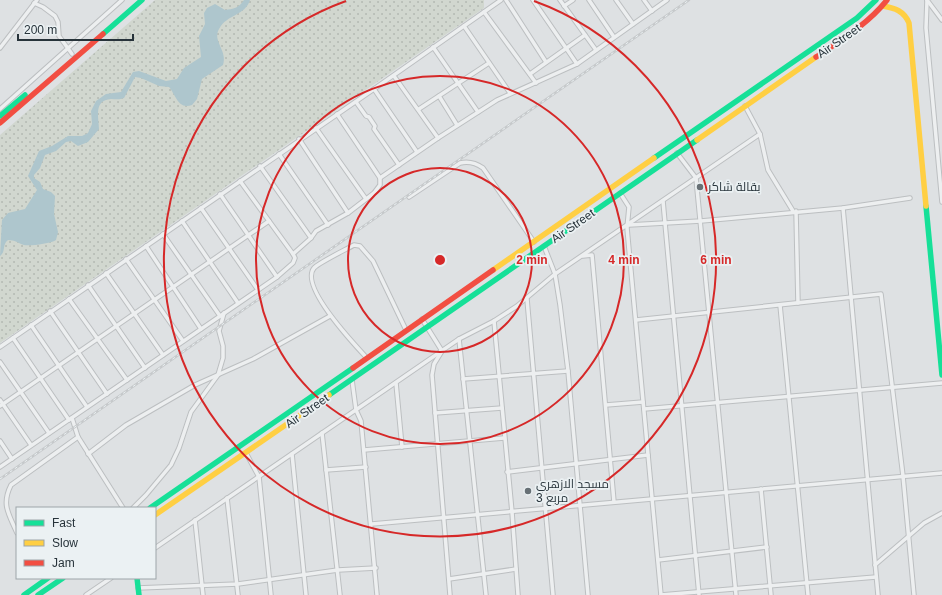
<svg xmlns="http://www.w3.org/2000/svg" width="942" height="595" viewBox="0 0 942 595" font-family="Arial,Cairo,sans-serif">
	<defs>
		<pattern id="grass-dots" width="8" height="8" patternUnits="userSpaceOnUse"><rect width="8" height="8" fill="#d1d7cf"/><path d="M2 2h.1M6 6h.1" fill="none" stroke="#b3b9b2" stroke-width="1.8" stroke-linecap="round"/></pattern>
	</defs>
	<rect width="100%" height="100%" fill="#dee1e3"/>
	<path fill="url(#grass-dots)" d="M 155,0 L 484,0 L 484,8 L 0,343 L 0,135 Z"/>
	<path fill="#aec6cd" d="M 244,0 L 250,0 C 245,16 227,14 219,29 C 212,41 228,51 223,65 L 202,79 L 197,99 L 192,105 C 178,110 176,95 169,87 L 159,86 L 141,78 L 135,77 L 124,98 C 119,100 116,99 111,99 C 93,100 99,118 99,129 L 88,142 L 78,146 L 71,141 L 66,142 L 56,151 L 45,155 L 40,168 L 34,175 L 34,178 L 40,182 L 43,189 L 51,192 L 55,196 L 54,214 L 58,232 L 56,240 C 50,244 30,246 24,245 C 18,243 15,240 8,240 C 2,244 6,252 0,256 L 2,220 L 8,213 L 25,209 L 37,190 L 28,176 L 39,151 L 52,146 L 68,136 L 82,136 L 88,133 L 92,124 L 91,111 L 96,101 L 106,94 L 121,92 L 133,72 L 139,71 L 166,81 L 177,79 L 184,68 L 201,57 L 199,36 L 205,24 L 204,13 L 207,8 L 215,4 L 225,10 C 233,9 239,8 244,0 Z"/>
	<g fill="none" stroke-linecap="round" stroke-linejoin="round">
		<g stroke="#bcbfc1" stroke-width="5.5">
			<g id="street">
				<path d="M 506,0 L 546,62"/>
				<path d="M 533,0 L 577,64"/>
				<path d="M 560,0 L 596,50"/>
				<path d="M 589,0 L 614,37"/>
				<path d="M 616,0 L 633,24"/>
				<path d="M 644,0 L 652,11"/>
				<path d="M 927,0 L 926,28 L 942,202"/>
				<path d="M 927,0 L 942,20"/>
				<path d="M 34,3 L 43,7 L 55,16 L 58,22 L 59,36 L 72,54"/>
				<path d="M 564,6 L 573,0"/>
				<path d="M 484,12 L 536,83"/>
				<path d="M 464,26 L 510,93"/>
				<path d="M 433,47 L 478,112"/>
				<path d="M 0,48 L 37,0"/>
				<path d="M 530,74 L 585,35"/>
				<path d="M 394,76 L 438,138"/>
				<path d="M 374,89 L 417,152"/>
				<path d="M 439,96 L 457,125"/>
				<path d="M 356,102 L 366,116 L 369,117 L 375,126 L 374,129 L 399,165"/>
				<path d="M 745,106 L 760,134 L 768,170 L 793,211"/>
				<path d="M 0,109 L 122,0"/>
				<path d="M 419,109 L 489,63"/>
				<path d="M 316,128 L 366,199"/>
				<path d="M 299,139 L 348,213"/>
				<path d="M 677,153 L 696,178 L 736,595"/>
				<path d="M 279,154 L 328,225"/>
				<path d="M 260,166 L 311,238"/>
				<path d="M 380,178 L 438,138 L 497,100 L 577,64 L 667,0"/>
				<path d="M 620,193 L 629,207 L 627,228 L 661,595"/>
				<path d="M 220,194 L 277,277"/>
				<path d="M 409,197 L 460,163 C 468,161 476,163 483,168 L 534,242"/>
				<path d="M 663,201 L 699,595"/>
				<path d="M 201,208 L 258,290"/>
				<path d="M 843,208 L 878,595"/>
				<path d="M 796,211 L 798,303"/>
				<path d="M 182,221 L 238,303"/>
				<path d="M 629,225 L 701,221 L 843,208 L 910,198"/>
				<path d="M 163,234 L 220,316"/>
				<path d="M 146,246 L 201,329"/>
				<path d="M 544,246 L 555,274 L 560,305 L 568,371 L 588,595"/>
				<path d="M 293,254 L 311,238 L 316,231 L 348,213 L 374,193 L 380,185 L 380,178 L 337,114"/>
				<path d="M 583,256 L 592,255 L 614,502"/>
				<path d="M 126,259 L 183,341"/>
				<path d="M 106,273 L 163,355"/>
				<path d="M 88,285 L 145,368"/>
				<path d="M 69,299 L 127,380"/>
				<path d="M 527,299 L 553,595"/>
				<path d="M 780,305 L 808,595"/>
				<path d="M 50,311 L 107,394"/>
				<path d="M 422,319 L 442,351 L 434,364 L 432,375 L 450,595"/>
				<path d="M 636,320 L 881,294 L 903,476 L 914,595"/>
				<path d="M 494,321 L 512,512 L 518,595"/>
				<path d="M 31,325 L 87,407"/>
				<path d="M 13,338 L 69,420"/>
				<path d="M 459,339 L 486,595"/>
				<path d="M 0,347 L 374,89 L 501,0"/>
				<path d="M 366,357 C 354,344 299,286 314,268 C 320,262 345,250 354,245 L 360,246 L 373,261 L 406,330"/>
				<path d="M 0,362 L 49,433"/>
				<path d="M 463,379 L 568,371"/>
				<path d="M 352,380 L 356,410 L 361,421 L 377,595"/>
				<path d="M 396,383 L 402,447"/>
				<path d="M 0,400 L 31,445"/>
				<path d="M 606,405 L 643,402"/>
				<path d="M 0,406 L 269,221"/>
				<path d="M 644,409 L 942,383"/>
				<path d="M 435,413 L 502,408"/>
				<path d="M 72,418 L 78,437 L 123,508"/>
				<path d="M 322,433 L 340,595"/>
				<path d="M 0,441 L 12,459"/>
				<path d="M 364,450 L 504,438"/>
				<path d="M 246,453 L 259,477 L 271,595"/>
				<path d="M 88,454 L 126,425 L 195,385 L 253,359 L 330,316"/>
				<path d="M 292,454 L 306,595"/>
				<path d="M 0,467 L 277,277 L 293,263 L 295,258 L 293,254 L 240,181"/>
				<path d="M 326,470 L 366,467"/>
				<path d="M 507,472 L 648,455"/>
				<path d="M 761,489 L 771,595"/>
				<path d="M 227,498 L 238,595"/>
				<path d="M 133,508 L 146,495 L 171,465 L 179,448 L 191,412 L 218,375 L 223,358 L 223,346 L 219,331 L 224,313"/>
				<path d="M 195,520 L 203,595"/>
				<path d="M 372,524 L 942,473"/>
				<path d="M 17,533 C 9,514 1,505 11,485 L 78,437"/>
				<path d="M 155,548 L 459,339 L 494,321 L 517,306 L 555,274 L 760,134"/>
				<path d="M 658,560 L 767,547"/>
				<path d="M 875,565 L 924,523 L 942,513"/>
				<path d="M 449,579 L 516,569"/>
				<path d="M 138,588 L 238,584 L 338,570 L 376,568"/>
				<path d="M 86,595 L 111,578"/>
				<path d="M 661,595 L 876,577"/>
			</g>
		</g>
		<use href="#street" stroke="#edeff0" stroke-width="3.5"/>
		<g stroke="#16e098" stroke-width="5.5">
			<path d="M 103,34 L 142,0"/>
			<path d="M 0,116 L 25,95"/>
			<path d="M 654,158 L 857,18 L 876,0"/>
			<path d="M 926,206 L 942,375"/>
			<path d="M 329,395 L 697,140"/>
			<path d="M 150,508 L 353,368"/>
			<path d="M 137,578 L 139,595"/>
			<path d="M 24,595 L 48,578"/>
			<path d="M 38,595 L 63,578"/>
		</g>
		<g stroke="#ffcf43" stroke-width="5.5">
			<path d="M 883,6 C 895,8 904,11 909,23 L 926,206"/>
			<path d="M 697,140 L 816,57"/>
			<path d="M 493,270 L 654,158"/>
			<path d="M 155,515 L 329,395"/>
		</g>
		<g stroke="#f24e42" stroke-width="5.5">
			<path d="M 816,57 C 841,40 868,24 887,0"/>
			<path d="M 0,123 L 103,34"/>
			<path d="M 353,368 L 493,270"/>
		</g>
		<g stroke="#c6c9cb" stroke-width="2.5">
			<path id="rail" d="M 0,479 L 689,0"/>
		</g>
		<use href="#rail" stroke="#ebf1f3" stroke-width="1" stroke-dasharray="3" stroke-linecap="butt"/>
	</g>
	<g fill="none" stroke="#d62828" stroke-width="2">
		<circle cx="440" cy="260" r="92"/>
		<circle cx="440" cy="260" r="184"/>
		<path d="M534 1A276 276 0 1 1 346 1"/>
	</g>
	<g fill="#677075" stroke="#ebf1f3" stroke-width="1.5">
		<circle cx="700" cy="187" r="4"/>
		<circle cx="528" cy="491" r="4"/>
	</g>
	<g text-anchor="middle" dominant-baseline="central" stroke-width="3.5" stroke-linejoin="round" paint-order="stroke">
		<g font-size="12" fill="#27333a" stroke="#ebf1f3">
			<text transform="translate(839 41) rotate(-35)">Air Street</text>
			<text transform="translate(573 226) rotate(-35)">Air Street</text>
			<text transform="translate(307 411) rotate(-35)">Air Street</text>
		</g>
		<g font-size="12" fill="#27333a" stroke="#ebf1f3" text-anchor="start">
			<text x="708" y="187">بقالة شاكر</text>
			<text x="536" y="484">مسجد الازهري<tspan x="536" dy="14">مربع 3</tspan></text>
		</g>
	</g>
	<circle cx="440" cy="260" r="6" fill="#d62828" stroke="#ebf1f3" stroke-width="2"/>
	<g font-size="12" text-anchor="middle" font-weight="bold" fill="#d62828" stroke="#ebf1f3" stroke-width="3.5" stroke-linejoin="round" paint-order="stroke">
		<text x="532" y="264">2 min</text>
		<text x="624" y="264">4 min</text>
		<text x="716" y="264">6 min</text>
	</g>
	<rect x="16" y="507" width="140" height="72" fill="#ebf1f3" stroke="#9da5a9"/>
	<rect x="24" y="520" width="20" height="6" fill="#16e098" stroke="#9da5a9"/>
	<text x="52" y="527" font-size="12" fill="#27333a">Fast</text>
	<rect x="24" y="540" width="20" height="6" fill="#ffcf43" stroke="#9da5a9"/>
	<text x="52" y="547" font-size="12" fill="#27333a">Slow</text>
	<rect x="24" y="560" width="20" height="6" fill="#f24e42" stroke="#9da5a9"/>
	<text x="52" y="567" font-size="12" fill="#27333a">Jam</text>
	<path d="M18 34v6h115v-6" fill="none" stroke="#27333a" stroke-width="2"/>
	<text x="24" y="34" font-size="12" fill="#27333a" stroke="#ebf1f3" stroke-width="3" paint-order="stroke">200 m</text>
</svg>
